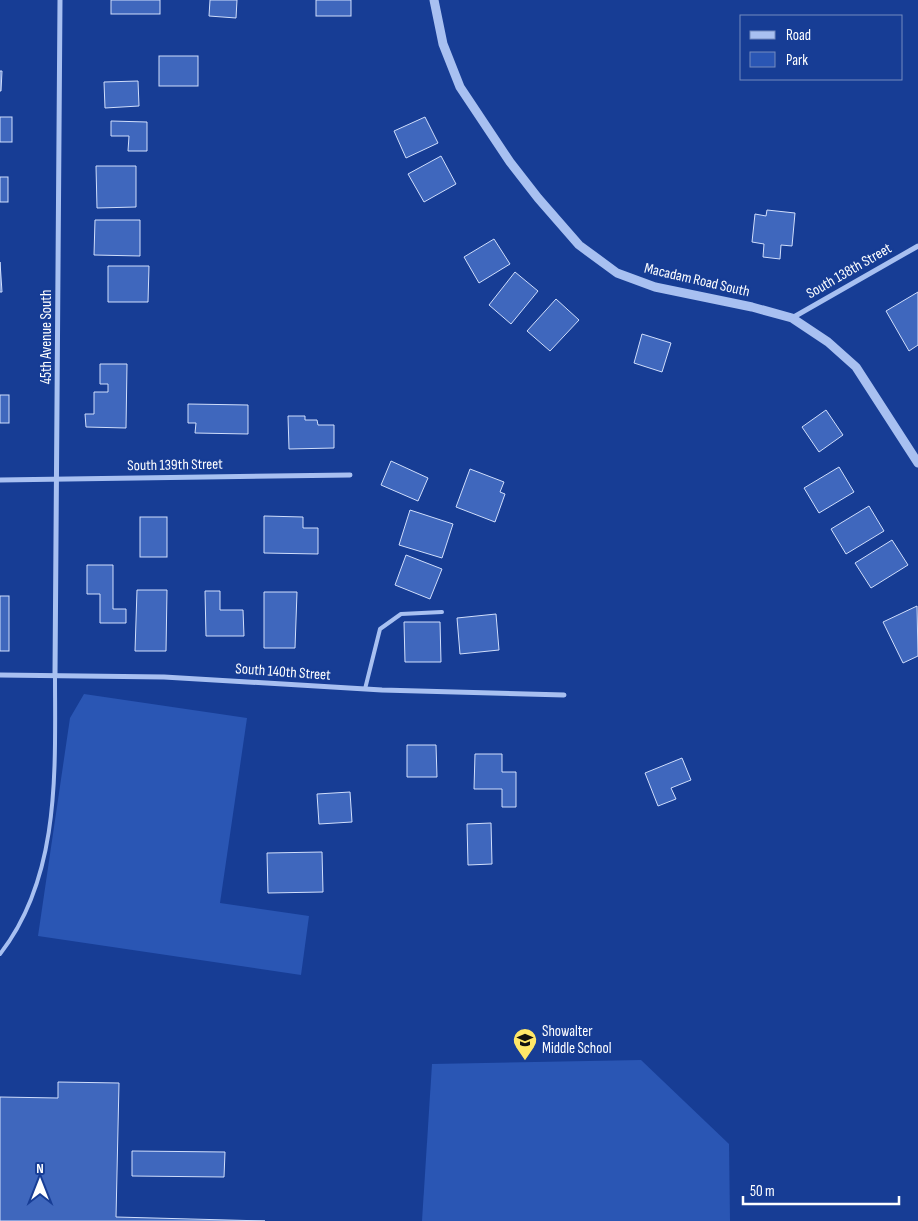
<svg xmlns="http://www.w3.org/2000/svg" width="918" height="1221" viewBox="0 0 918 1221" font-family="'Sofia Sans Condensed',sans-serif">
	<rect width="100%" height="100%" fill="#173d95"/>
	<g fill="#2a56b4">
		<path d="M 84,694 L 247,718 L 220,903 L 309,916 L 301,975 L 38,936 L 70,718 Z"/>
		<path d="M 641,1060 L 729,1144 L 730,1221 L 422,1221 L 432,1064 Z"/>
	</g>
	<g fill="#3f67bd" stroke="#d0defc">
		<rect x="111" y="0" width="49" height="14"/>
		<path d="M 210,0 L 237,0 L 236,18 L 209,16 Z"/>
		<rect x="316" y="0" width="35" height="16"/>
		<rect x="159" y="56" width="39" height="30"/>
		<path d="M 0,71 L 2,71 L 1,91 L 0,91 Z"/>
		<path d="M 138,81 L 139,106 L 105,108 L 104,82 Z"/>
		<rect x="0" y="117" width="12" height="25"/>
		<path d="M 425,117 L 438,143 L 406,158 L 394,131 Z"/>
		<path d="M 111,121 L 147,122 L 147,151 L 128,151 L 129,136 L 111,136 Z"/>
		<path d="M 441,156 L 456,184 L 424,202 L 408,174 Z"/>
		<path d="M 96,166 L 136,166 L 136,207 L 97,208 Z"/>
		<rect x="0" y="177" width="8" height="25"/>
		<path d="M 767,210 L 795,213 L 792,246 L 781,245 L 780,259 L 763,257 L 764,244 L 752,242 L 755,214 L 766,216 Z"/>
		<path d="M 95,220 L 140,220 L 140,256 L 94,255 Z"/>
		<path d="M 494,239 L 510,264 L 479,283 L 464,257 Z"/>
		<path d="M 0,262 L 2,292 L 0,292 Z"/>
		<path d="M 108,266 L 149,266 L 148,302 L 108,302 Z"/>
		<path d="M 515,272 L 538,291 L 511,324 L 489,305 Z"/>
		<path d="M 918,292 L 918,345 L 909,351 L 886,311 Z"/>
		<path d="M 556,299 L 579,320 L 550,351 L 527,331 Z"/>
		<path d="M 642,334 L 671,343 L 662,372 L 634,363 Z"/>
		<path d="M 100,364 L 127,364 L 126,428 L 86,427 L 85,414 L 94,414 L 94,392 L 108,392 L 108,384 L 100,384 Z"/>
		<rect x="0" y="395" width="9" height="28"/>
		<path d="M 188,404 L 248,405 L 248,434 L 195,433 L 196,423 L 188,423 Z"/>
		<path d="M 826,410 L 843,435 L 819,452 L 802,427 Z"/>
		<path d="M 288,416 L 305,416 L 305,420 L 317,420 L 318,425 L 334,425 L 334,448 L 289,449 Z"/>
		<path d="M 391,461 L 428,478 L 418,501 L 381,485 Z"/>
		<path d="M 839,467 L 854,492 L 819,513 L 804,488 Z"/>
		<path d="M 470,469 L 504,482 L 500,492 L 505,494 L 495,522 L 456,507 Z"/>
		<path d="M 869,506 L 884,531 L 846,554 L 831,529 Z"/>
		<path d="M 410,510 L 453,524 L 442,558 L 399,545 Z"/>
		<path d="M 264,516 L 303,517 L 303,528 L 318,528 L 318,554 L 264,553 Z"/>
		<rect x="140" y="517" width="27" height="40"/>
		<path d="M 892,540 L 908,565 L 871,588 L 855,563 Z"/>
		<path d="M 406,555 L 442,569 L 430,599 L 395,585 Z"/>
		<path d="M 87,565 L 113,565 L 113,609 L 126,609 L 126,623 L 100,623 L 100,594 L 87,594 Z"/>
		<path d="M 137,590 L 167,590 L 166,651 L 135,651 Z"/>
		<path d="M 205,591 L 220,591 L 220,610 L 243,610 L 244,636 L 206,636 Z"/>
		<path d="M 264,592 L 297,592 L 295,648 L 264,648 Z"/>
		<rect x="0" y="596" width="9" height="55"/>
		<path d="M 917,606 L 918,656 L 903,663 L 883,622 Z"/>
		<path d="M 496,614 L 499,650 L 460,654 L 457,618 Z"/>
		<path d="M 404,622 L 440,622 L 441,662 L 405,662 Z"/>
		<path d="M 407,745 L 436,745 L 437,777 L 407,777 Z"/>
		<path d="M 475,754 L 502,754 L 502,772 L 516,772 L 516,807 L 502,807 L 502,789 L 474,789 Z"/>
		<path d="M 682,758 L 691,780 L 671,788 L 676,799 L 658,806 L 645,773 Z"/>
		<path d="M 350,792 L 352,822 L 319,824 L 317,794 Z"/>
		<path d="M 491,823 L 492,864 L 468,865 L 467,824 Z"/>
		<path d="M 322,852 L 323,892 L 268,893 L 267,853 Z"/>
		<path d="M 58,1082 L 119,1083 L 116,1217 L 265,1221 L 0,1221 L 0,1097 L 58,1098 Z"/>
		<path d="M 132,1151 L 225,1152 L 224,1177 L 132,1176 Z"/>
	</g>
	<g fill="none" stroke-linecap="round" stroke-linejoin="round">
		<g stroke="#a8c0f1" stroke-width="4">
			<path d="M 365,689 L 380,629 L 401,614 L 442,612"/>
			<path d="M 0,954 C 61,876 55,769 55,675"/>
		</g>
		<g stroke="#a8c0f1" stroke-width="5">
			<path d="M 792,318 L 918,246"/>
			<path d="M 0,480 L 350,475"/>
			<path d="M 55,674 L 60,0"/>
			<path d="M 0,675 L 164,677 L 382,690 L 564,695"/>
		</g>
		<path stroke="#a8c0f1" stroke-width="9" d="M 434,0 L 443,44 L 460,87 L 510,162 L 538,198 L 579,245 L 617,273 L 655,287 L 752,307 L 792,318 L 828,342 L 856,367 L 918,463"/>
	</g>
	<defs>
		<g id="school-pin" transform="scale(1.25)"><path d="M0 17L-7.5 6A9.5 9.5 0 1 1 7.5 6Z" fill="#ffe768" stroke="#173d95"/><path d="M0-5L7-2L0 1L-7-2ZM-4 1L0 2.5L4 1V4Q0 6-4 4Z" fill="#111"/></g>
	</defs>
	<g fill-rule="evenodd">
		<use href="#school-pin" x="525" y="1040"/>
	</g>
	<g text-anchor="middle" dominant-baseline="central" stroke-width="4" stroke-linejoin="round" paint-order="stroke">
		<g font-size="15" fill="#fff" stroke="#173d95">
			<text transform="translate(849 271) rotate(-30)">South 138th Street</text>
			<text transform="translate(697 280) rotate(13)">Macadam Road South</text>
			<text transform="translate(46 337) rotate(-90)">45th Avenue South</text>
			<text transform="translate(175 465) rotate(-1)">South 139th Street</text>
			<text transform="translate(283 672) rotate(4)">South 140th Street</text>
		</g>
		<g font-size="15" fill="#fff" stroke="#173d95" text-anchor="start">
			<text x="542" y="1031">Showalter<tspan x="542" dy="17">Middle School</tspan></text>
		</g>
	</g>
	<rect x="740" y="15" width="162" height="65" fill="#173d95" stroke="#748bbf"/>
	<rect x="750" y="31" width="25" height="8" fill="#a8c0f1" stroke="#748bbf"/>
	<text x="786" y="40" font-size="15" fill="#ffffff">Road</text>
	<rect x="750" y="52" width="25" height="15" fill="#2a56b4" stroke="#748bbf"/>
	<text x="786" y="65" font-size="15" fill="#ffffff">Park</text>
	<g transform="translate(40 1181)" stroke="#173d95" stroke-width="4" paint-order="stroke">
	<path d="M0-4L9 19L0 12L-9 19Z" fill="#ffffff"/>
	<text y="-8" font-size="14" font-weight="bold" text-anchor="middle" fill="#ffffff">N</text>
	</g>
	<path d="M743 1196v8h156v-8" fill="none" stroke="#ffffff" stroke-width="2.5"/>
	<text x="750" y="1196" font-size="15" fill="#ffffff" stroke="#173d95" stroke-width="4" paint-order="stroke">50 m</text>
</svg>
